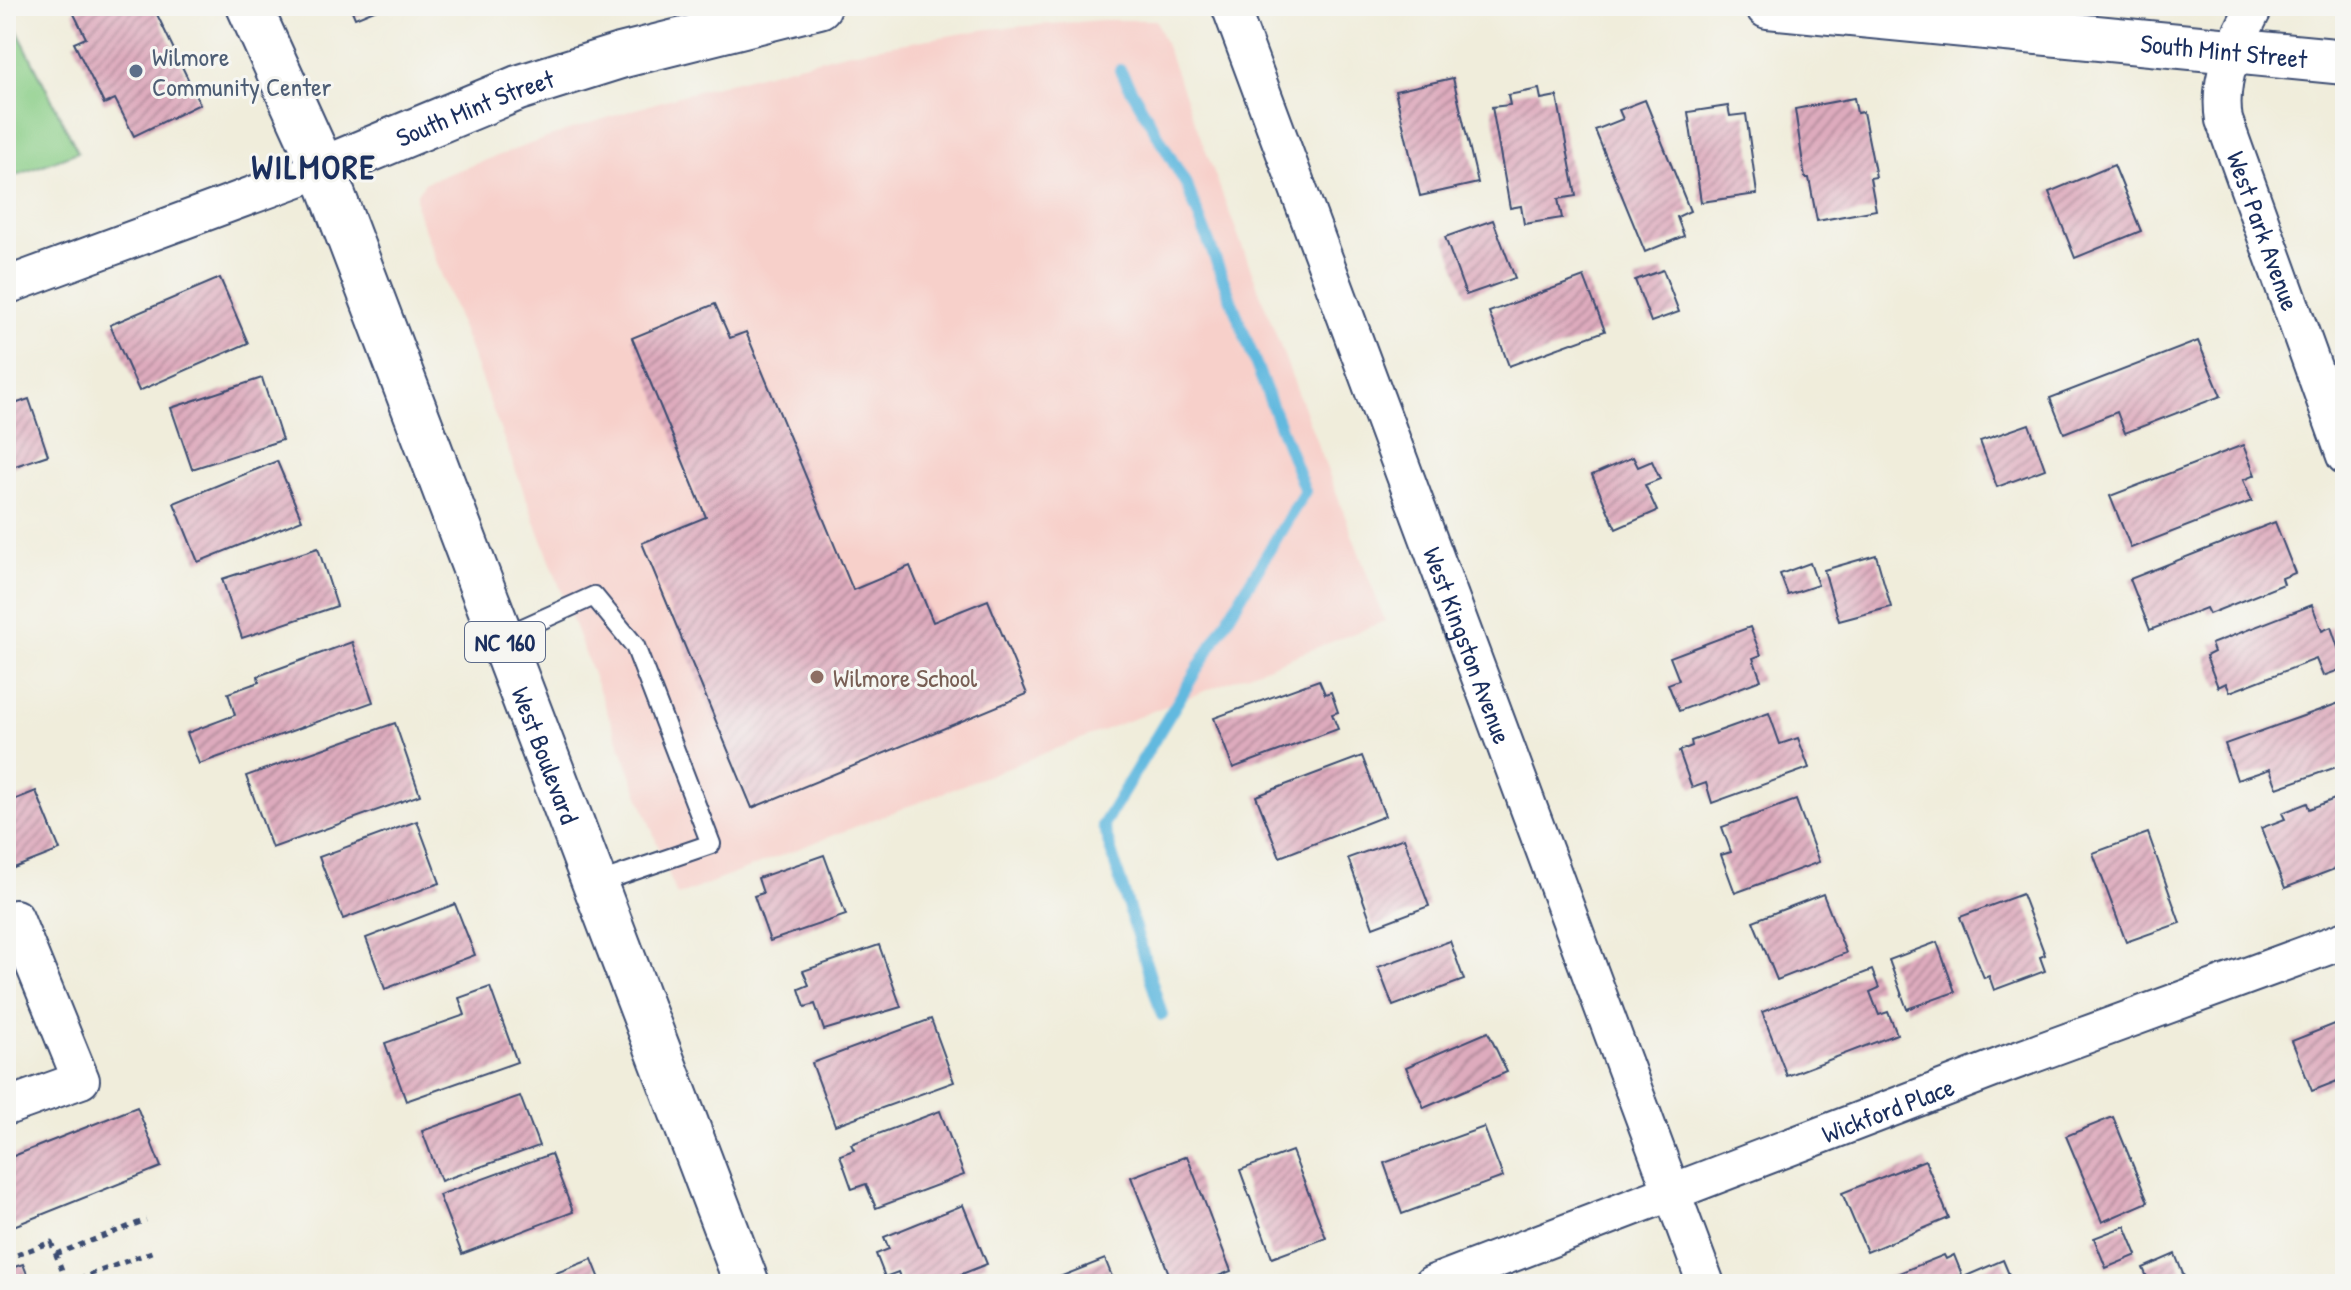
<svg xmlns="http://www.w3.org/2000/svg" width="2351" height="1290" viewBox="0 0 2351 1290" font-family="'Patrick Hand',sans-serif">
	<defs>
		<pattern id="building-hatch" width="6" height="6" patternUnits="userSpaceOnUse" patternTransform="scale(2)"><rect width="6" height="6" fill="#deabbd"/><path d="M-1 1l2-2M0 6l6-6M5 7l2-2" fill="none" stroke="#b38c9d"/></pattern>
	</defs>
	<rect width="100%" height="100%" fill="#f6f6f2"/>
	<filter id="ink" filterUnits="userSpaceOnUse"><feTurbulence type="fractalNoise" baseFrequency=".0125" numOctaves="2"/><feDisplacementMap in="SourceGraphic" scale="16" xChannelSelector="R" yChannelSelector="G"/><feConvolveMatrix kernelMatrix="1 2 1 2 8 2 1 2 1" color-interpolation-filters="sRGB"/></filter>
	<filter id="wash" filterUnits="userSpaceOnUse"><feTurbulence type="fractalNoise" baseFrequency=".006" numOctaves="4" result="noise"/><feDisplacementMap in="SourceGraphic" scale="32" xChannelSelector="R" yChannelSelector="G"/><feGaussianBlur stdDeviation="1.8" result="paint"/><feColorMatrix in="noise" values="0 0 0 0 0 0 0 0 0 0 0 0 0 0 0 0 0 1.4 0 .05"/><feComposite in="paint" operator="in"/></filter>
	<g filter="url(#wash)">
		<rect width="100%" height="100%" fill="#f0eddb"/>
		<path fill="#f7d0ca" d="M 1103,20 L 1156,20 L 1385,621 L 677,896 L 417,210 L 416,194 L 426,182 L 571,129 L 682,95 L 845,53 L 989,29 Z"/>
		<path fill="#89cd86" stroke="#527e72" stroke-width="2" d="M 6,8 L 78,152 L 6,179 Z"/>
		<g fill="none" stroke-linecap="round" stroke-linejoin="round">
			<path stroke="#62b9df" stroke-width="12" d="M 1120,70 L 1187,186 L 1305,491 L 1103,825 L 1162,1015"/>
		</g>
		<g id="blocks">
			<g fill="url(#building-hatch)">
				<path d="M 86,6 L 153,6 L 200,104 L 134,136 L 115,99 L 104,104 L 74,43 L 86,38 L 73,12 Z"/>
				<path d="M 350,6 L 384,6 L 355,18 Z"/>
				<path d="M 1453,78 L 1478,183 L 1420,196 L 1395,91 Z"/>
				<path d="M 1539,89 L 1541,99 L 1557,96 L 1576,196 L 1558,199 L 1562,218 L 1524,224 L 1521,206 L 1510,208 L 1492,107 L 1510,105 L 1508,95 Z"/>
				<path d="M 1854,98 L 1857,113 L 1863,112 L 1876,177 L 1870,178 L 1876,210 L 1817,221 L 1809,178 L 1805,178 L 1795,109 Z"/>
				<path d="M 1645,100 L 1690,211 L 1677,217 L 1684,236 L 1645,252 L 1595,130 L 1623,119 L 1619,110 Z"/>
				<path d="M 1728,106 L 1730,116 L 1746,114 L 1757,194 L 1701,202 L 1688,112 Z"/>
				<path d="M 2114,165 L 2141,231 L 2075,258 L 2049,192 Z"/>
				<path d="M 1493,220 L 1515,278 L 1466,295 L 1445,237 Z"/>
				<path d="M 1663,270 L 1679,312 L 1651,322 L 1635,280 Z"/>
				<path d="M 1584,277 L 1605,331 L 1509,366 L 1489,312 Z"/>
				<path d="M 220,278 L 248,343 L 139,391 L 110,325 Z"/>
				<path d="M 715,304 L 730,338 L 746,332 L 853,590 L 910,566 L 933,622 L 988,600 L 1027,694 L 752,808 L 642,543 L 706,517 L 632,338 Z"/>
				<path d="M 2198,341 L 2221,396 L 2125,433 L 2117,412 L 2064,433 L 2050,398 Z"/>
				<path d="M 262,378 L 282,440 L 192,469 L 171,408 Z"/>
				<path d="M 29,399 L 48,455 L 6,469 L 6,407 Z"/>
				<path d="M 2029,424 L 2045,469 L 1997,487 L 1980,441 Z"/>
				<path d="M 2243,445 L 2255,475 L 2243,480 L 2252,501 L 2131,548 L 2110,496 Z"/>
				<path d="M 1633,457 L 1638,467 L 1652,461 L 1660,479 L 1645,485 L 1657,511 L 1616,529 L 1592,475 Z"/>
				<path d="M 277,461 L 302,520 L 198,562 L 174,503 Z"/>
				<path d="M 2275,522 L 2295,573 L 2282,578 L 2284,584 L 2209,614 L 2206,608 L 2150,630 L 2130,579 Z"/>
				<path d="M 318,548 L 337,606 L 242,638 L 222,579 Z"/>
				<path d="M 1876,555 L 1891,607 L 1839,621 L 1824,570 Z"/>
				<path d="M 1810,563 L 1818,585 L 1788,595 L 1780,574 Z"/>
				<path d="M 2312,605 L 2322,631 L 2331,627 L 2345,668 L 2323,676 L 2316,659 L 2230,692 L 2226,683 L 2218,687 L 2206,656 L 2214,652 L 2211,644 Z"/>
				<path d="M 1750,627 L 1761,655 L 1753,658 L 1761,680 L 1679,711 L 1668,684 L 1679,680 L 1670,657 Z"/>
				<path d="M 352,642 L 373,702 L 199,764 L 187,733 L 235,715 L 228,693 L 259,682 L 258,676 Z"/>
				<path d="M 1319,680 L 1325,694 L 1331,692 L 1338,712 L 1332,714 L 1338,729 L 1233,768 L 1214,718 Z"/>
				<path d="M 2345,701 L 2345,764 L 2277,788 L 2270,769 L 2237,780 L 2225,744 Z"/>
				<path d="M 1769,713 L 1780,744 L 1798,738 L 1809,768 L 1712,803 L 1706,783 L 1692,788 L 1679,751 L 1692,746 L 1691,741 Z"/>
				<path d="M 395,723 L 420,795 L 272,848 L 246,776 Z"/>
				<path d="M 1362,756 L 1385,816 L 1280,857 L 1256,796 Z"/>
				<path d="M 36,791 L 60,850 L 6,871 L 6,803 Z"/>
				<path d="M 2345,795 L 2345,865 L 2285,888 L 2261,828 L 2285,819 L 2282,813 L 2307,803 L 2309,809 Z"/>
				<path d="M 1796,800 L 1819,862 L 1735,893 L 1721,855 L 1731,852 L 1722,827 Z"/>
				<path d="M 417,821 L 440,883 L 343,919 L 319,857 Z"/>
				<path d="M 2148,833 L 2180,923 L 2126,942 L 2093,853 Z"/>
				<path d="M 1404,838 L 1429,906 L 1373,927 L 1348,858 Z"/>
				<path d="M 824,855 L 846,915 L 770,941 L 754,896 L 763,893 L 758,878 Z"/>
				<path d="M 1823,894 L 1846,953 L 1777,980 L 1753,921 Z"/>
				<path d="M 2022,894 L 2045,955 L 2040,957 L 2045,971 L 1994,990 L 1989,976 L 1984,978 L 1960,917 Z"/>
				<path d="M 455,904 L 475,955 L 385,989 L 366,938 Z"/>
				<path d="M 1450,941 L 1464,980 L 1393,1006 L 1378,967 Z"/>
				<path d="M 1937,942 L 1955,992 L 1907,1009 L 1889,960 Z"/>
				<path d="M 879,945 L 901,1007 L 824,1030 L 815,1004 L 805,1007 L 799,989 L 809,985 L 803,971 Z"/>
				<path d="M 1872,970 L 1879,988 L 1870,992 L 1879,1015 L 1888,1012 L 1897,1034 L 1787,1076 L 1762,1012 Z"/>
				<path d="M 490,987 L 517,1062 L 406,1101 L 385,1043 L 465,1015 L 459,998 Z"/>
				<path d="M 931,1019 L 954,1082 L 835,1125 L 812,1063 Z"/>
				<path d="M 2345,1020 L 2345,1078 L 2312,1091 L 2292,1041 Z"/>
				<path d="M 1488,1032 L 1507,1072 L 1424,1108 L 1406,1067 Z"/>
				<path d="M 520,1096 L 539,1146 L 441,1181 L 422,1131 Z"/>
				<path d="M 137,1107 L 161,1167 L 6,1229 L 6,1159 Z"/>
				<path d="M 940,1111 L 964,1175 L 876,1208 L 866,1184 L 852,1189 L 840,1155 L 854,1150 L 851,1144 Z"/>
				<path d="M 2113,1117 L 2148,1202 L 2102,1222 L 2066,1136 Z"/>
				<path d="M 1484,1127 L 1503,1177 L 1402,1214 L 1384,1163 Z"/>
				<path d="M 1292,1151 L 1326,1238 L 1272,1258 L 1240,1170 Z"/>
				<path d="M 551,1154 L 573,1212 L 462,1254 L 439,1195 Z"/>
				<path d="M 1187,1156 L 1231,1271 L 1198,1284 L 1173,1284 L 1131,1177 Z"/>
				<path d="M 1925,1160 L 1949,1218 L 1867,1252 L 1842,1193 Z"/>
				<path d="M 963,1205 L 987,1264 L 937,1284 L 903,1284 L 898,1272 L 885,1277 L 876,1254 L 889,1249 L 884,1237 Z"/>
				<path d="M 2125,1226 L 2137,1255 L 2106,1268 L 2094,1238 Z"/>
				<path d="M 2175,1254 L 2187,1284 L 2150,1284 L 2143,1268 Z"/>
				<path d="M 1944,1255 L 1946,1259 L 1954,1255 L 1962,1275 L 1954,1279 L 1956,1284 L 1886,1284 L 1884,1279 Z"/>
				<path d="M 592,1259 L 602,1284 L 528,1284 Z"/>
				<path d="M 1105,1259 L 1115,1284 L 1042,1284 Z"/>
				<path d="M 2003,1260 L 2013,1284 L 1970,1284 L 1966,1276 Z"/>
				<path d="M 23,1264 L 31,1284 L 6,1284 L 6,1270 Z"/>
			</g>
		</g>
	</g>
	<g filter="url(#ink)">
		<use href="#blocks" fill-opacity="0" stroke="#3b4c71" stroke-width="2"/>
		<g fill="none" stroke-linecap="round" stroke-linejoin="round">
			<g stroke="#3b4c71" stroke-width="22">
				<path id="lane" d="M 503,637 L 594,596 L 635,646 L 711,844 L 597,883"/>
			</g>
			<g stroke="#3b4c71" stroke-width="40">
				<g id="street">
					<path id="s1" d="M 1230,6 L 1706,1284"/>
					<path id="s2" d="M 2255,6 C 2236,42 2217,78 2224,120 L 2345,456"/>
					<path d="M 6,286 L 323,169"/>
					<path d="M 6,922 L 15,918 L 81,1080 L 6,1107"/>
					<path id="s3" d="M 1432,1284 L 2004,1065 L 2345,940"/>
				</g>
			</g>
			<g stroke="#3b4c71" stroke-width="48">
				<g id="secondary">
					<path id="s4" d="M 1768,6 L 2345,62"/>
					<path id="s5" d="M 323,169 L 518,88 L 620,56 L 819,6"/>
				</g>
			</g>
			<g stroke="#3b4c71" stroke-width="48">
				<g id="primary">
					<path id="s6" d="M 249,6 L 323,169 L 747,1284"/>
				</g>
			</g>
			<g stroke="#3b4c71" stroke-width="5" stroke-dasharray="6 6" stroke-linecap="butt">
				<path d="M 56,1254 L 146,1220"/>
				<path d="M 6,1259 L 51,1242 L 67,1283"/>
				<path d="M 67,1283 L 157,1250"/>
			</g>
			<use href="#lane" stroke="#fff" stroke-width="18"/>
			<use href="#street" stroke="#fff" stroke-width="36"/>
			<use href="#secondary" stroke="#fff" stroke-width="44"/>
			<use href="#primary" stroke="#fff" stroke-width="44"/>
		</g>
	</g>
	<circle fill="#5c6f8a" stroke="#f6f6f2" stroke-width="3" cx="136" cy="71" r="8"/>
	<circle fill="#8d6e63" stroke="#f6f6f2" stroke-width="3" cx="817" cy="677" r="8"/>
	<g text-anchor="middle" dominant-baseline="central" stroke-width="6" stroke-linejoin="round" paint-order="stroke">
		<rect fill="#f6f6f2" stroke="#5d6b8a" stroke-width="2" x="465" y="622" width="80" height="40" rx="6"/>
		<g font-size="24" font-weight="bold" fill="#1b2f5e">
			<text x="505" y="642">NC 160</text>
		</g>
		<g font-size="26" fill="#1b2f5e" stroke="#f6f6f2">
			<text stroke="none"><textPath href="#s4" startOffset="458">South Mint Street</textPath></text>
			<text stroke="none"><textPath href="#s5" startOffset="164">South Mint Street</textPath></text>
			<text stroke="none"><textPath href="#s2" startOffset="238">West Park Avenue</textPath></text>
			<text stroke="none"><textPath href="#s1" startOffset="682">West Kingston Avenue</textPath></text>
			<text stroke="none"><textPath href="#s6" startOffset="806">West Boulevard</textPath></text>
			<text stroke="none"><textPath href="#s3" startOffset="488">Wickford Place</textPath></text>
		</g>
		<g font-size="26" fill="#4e5e75" stroke="#f6f6f2" text-anchor="start">
			<text x="152" y="56">Wilmore<tspan x="152" dy="30">Community Center</tspan></text>
		</g>
		<g font-size="26" fill="#785e54" stroke="#f6f6f2" text-anchor="start">
			<text x="833" y="677">Wilmore School</text>
		</g>
		<g font-size="34" font-weight="bold" letter-spacing="2" fill="#1b2f5e" stroke="#f6f6f2">
			<text x="314" y="167">WILMORE</text>
		</g>
	</g>
	<rect width="2351" height="1290" fill="none" stroke="#f6f6f2" stroke-width="32"/>
</svg>
